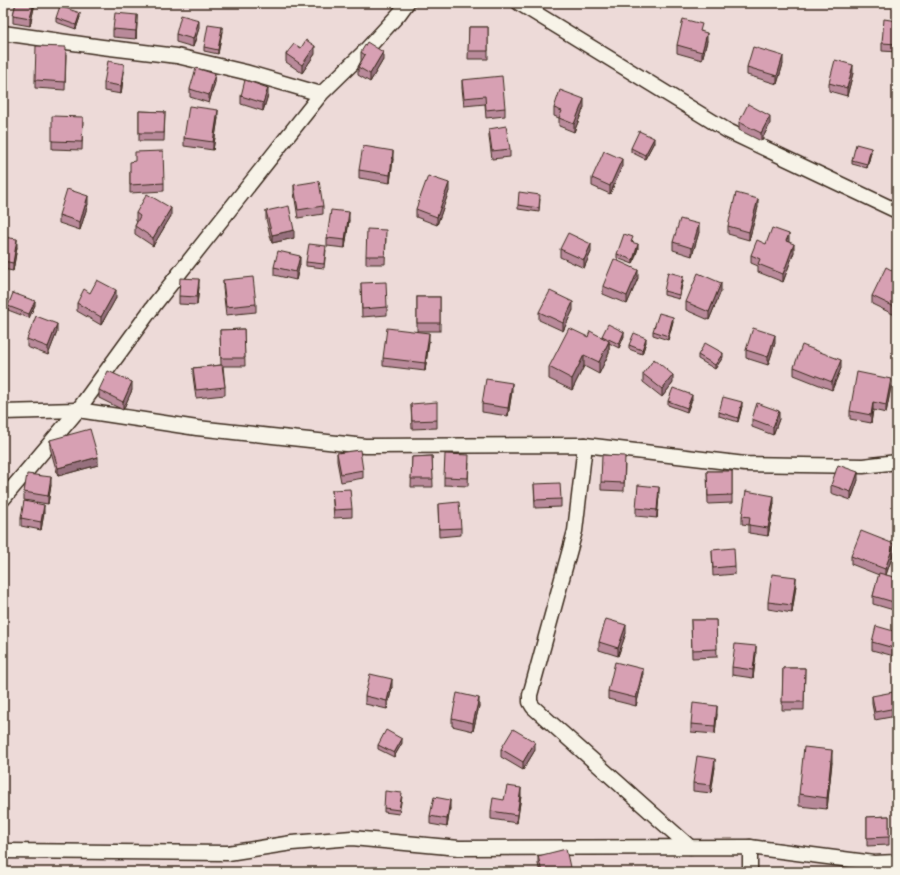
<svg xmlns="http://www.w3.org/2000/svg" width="900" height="875" viewBox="0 0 900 875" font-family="Dekko,sans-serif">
	<rect width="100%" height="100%" fill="#eddad8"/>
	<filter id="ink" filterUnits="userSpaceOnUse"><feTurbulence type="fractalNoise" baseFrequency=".025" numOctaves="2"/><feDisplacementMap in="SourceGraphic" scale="8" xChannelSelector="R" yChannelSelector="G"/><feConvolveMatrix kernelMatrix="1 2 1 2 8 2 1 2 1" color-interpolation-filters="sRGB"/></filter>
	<g filter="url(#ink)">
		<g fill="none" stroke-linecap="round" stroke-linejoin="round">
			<g stroke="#3b2a1e" stroke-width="17">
				<g id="minor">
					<path d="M 519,3 L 728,131 L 897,211"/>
					<path d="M 3,33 L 102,47 L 177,56 L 245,72 L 321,94"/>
					<path d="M 3,412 L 78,410 L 197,428 L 365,446 L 585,445 L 745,464 L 863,466 L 897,462"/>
					<path d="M 585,445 L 575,531 L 530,695 L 530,702 L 533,707 L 690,847"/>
					<path d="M 3,499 L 78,410 L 155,304 L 321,94 L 364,52 L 399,14 L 407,3"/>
					<path d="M 3,851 L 228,853 L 292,843 L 352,838 L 459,848 L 750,847 L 874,863 L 897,862"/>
					<path d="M 750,872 L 750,847"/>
				</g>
			</g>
			<use href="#minor" stroke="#f7f3e8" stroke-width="14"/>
		</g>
		<g fill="#b98a9a" stroke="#3b2a1e">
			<path d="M 16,3 L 35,3 L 30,26 L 13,23 L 13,15 Z"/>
			<path d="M 80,17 L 76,29 L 56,22 L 56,18 Z"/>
			<path d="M 897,21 L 897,52 L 882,51 L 882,43 Z"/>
			<path d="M 137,23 L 136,39 L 113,37 L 113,29 Z"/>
			<path d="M 469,27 L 488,27 L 488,59 L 468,59 Z"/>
			<path d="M 199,28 L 193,47 L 176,42 L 176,34 Z"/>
			<path d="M 222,31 L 218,54 L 204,51 L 204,47 Z"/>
			<path d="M 702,31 L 707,41 L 702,60 L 677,53 L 677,45 Z"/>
			<path d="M 301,48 L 315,54 L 302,73 L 286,62 L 286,54 Z"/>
			<path d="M 361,52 L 383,60 L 370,82 L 358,75 L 358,67 L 361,61 Z"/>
			<path d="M 66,55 L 65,90 L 35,88 L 35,80 Z"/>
			<path d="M 783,64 L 777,84 L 747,75 L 747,67 Z"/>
			<path d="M 124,72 L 121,94 L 104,91 L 104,83 Z"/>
			<path d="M 853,73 L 847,96 L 829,91 L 829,83 Z"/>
			<path d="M 462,80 L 505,108 L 505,116 L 486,118 L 485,104 L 464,106 L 462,88 Z"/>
			<path d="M 215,82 L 209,103 L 190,97 L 190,89 Z"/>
			<path d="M 268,95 L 263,111 L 241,104 L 241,96 Z"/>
			<path d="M 584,107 L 574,132 L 559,126 L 559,118 L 554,116 L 554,108 Z"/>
			<path d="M 139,111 L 165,112 L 164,141 L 139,141 Z"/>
			<path d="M 83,117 L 82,150 L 52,149 L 52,141 Z"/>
			<path d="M 218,118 L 213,150 L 184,146 L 184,138 Z"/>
			<path d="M 739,122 L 770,124 L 761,141 L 739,130 Z"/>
			<path d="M 489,129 L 510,149 L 510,157 L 492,159 L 489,137 Z"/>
			<path d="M 654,142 L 645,159 L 631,152 L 631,148 Z"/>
			<path d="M 871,152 L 867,168 L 852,164 L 852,160 Z"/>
			<path d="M 393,159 L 390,183 L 359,178 L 359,170 Z"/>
			<path d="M 622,167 L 610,194 L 592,186 L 592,178 Z"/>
			<path d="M 130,170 L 164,183 L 164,191 L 130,193 Z"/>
			<path d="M 294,185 L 323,206 L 323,214 L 298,218 L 294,193 Z"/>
			<path d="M 449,191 L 437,225 L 416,217 L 416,209 Z"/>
			<path d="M 540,199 L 539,212 L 518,209 L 518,205 Z"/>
			<path d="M 88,204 L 80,230 L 59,223 L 59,215 Z"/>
			<path d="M 758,207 L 749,240 L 728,234 L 728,226 Z"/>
			<path d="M 266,211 L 294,238 L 272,243 L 266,219 Z"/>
			<path d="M 136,213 L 171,216 L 153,246 L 135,234 L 135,226 L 137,222 L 136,221 Z"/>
			<path d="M 349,220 L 345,248 L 327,246 L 327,238 Z"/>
			<path d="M 699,232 L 692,256 L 673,250 L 673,242 Z"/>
			<path d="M 3,237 L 17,247 L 13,271 L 3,269 Z"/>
			<path d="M 386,238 L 385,264 L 366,264 L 366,256 Z"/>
			<path d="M 633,241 L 632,242 L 638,248 L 633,264 L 617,258 L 617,254 Z"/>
			<path d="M 789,242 L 794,252 L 783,282 L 758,272 L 758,266 L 751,263 L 751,255 L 766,244 Z"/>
			<path d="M 560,249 L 591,252 L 584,268 L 560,257 Z"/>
			<path d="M 326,250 L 324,268 L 306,266 L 306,262 Z"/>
			<path d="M 300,264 L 296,280 L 274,275 L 274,267 Z"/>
			<path d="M 897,273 L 897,316 L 872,304 L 872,296 Z"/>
			<path d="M 638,278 L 627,304 L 603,294 L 603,286 Z"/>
			<path d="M 223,280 L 256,304 L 256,312 L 226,315 L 223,288 Z"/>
			<path d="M 683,280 L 679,299 L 664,295 L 664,291 Z"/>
			<path d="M 361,283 L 387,307 L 387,315 L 362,317 Z"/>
			<path d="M 199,287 L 197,305 L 179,304 L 179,296 Z"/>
			<path d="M 721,291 L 709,320 L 686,310 L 686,302 Z"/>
			<path d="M 90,293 L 116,298 L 101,325 L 77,311 L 77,303 Z"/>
			<rect x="417" y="297" width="23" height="34"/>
			<path d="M 35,305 L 29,318 L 8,310 L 8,306 Z"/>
			<path d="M 573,310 L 563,331 L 539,320 L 539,312 Z"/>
			<path d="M 673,321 L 668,340 L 653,335 L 653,331 Z"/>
			<path d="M 244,329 L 245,366 L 223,366 L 225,387 L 225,395 L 196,398 L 193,376 L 193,368 L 221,365 L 220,330 Z"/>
			<path d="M 57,332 L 48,355 L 27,347 L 27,339 Z"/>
			<path d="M 602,336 L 624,336 L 619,348 L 609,343 L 609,353 L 599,374 L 584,366 L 572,390 L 549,379 L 549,367 L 588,337 L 602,337 Z"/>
			<path d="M 429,341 L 425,371 L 383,366 L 383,358 Z"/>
			<path d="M 646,342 L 642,354 L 629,349 L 629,345 Z"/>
			<path d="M 775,343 L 768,365 L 746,358 L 746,350 Z"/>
			<path d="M 698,355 L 723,357 L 715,369 L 698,359 Z"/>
			<path d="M 794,367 L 841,368 L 832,390 L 794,375 Z"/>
			<path d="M 643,374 L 673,383 L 662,397 L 643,382 Z"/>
			<path d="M 891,387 L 886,413 L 873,410 L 871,423 L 850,419 L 850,411 Z"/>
			<path d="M 99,390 L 132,390 L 123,410 L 99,398 Z"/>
			<path d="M 512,391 L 508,416 L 482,412 L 482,404 Z"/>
			<path d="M 692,399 L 687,412 L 668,405 L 668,401 Z"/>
			<path d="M 411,404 L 437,420 L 437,428 L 412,429 Z"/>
			<path d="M 742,406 L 738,422 L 719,416 L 719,412 Z"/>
			<path d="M 752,419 L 779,419 L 773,435 L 752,427 Z"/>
			<path d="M 50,440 L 98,465 L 58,476 L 50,448 Z"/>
			<path d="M 337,453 L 363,470 L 363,478 L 341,482 L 337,461 Z"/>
			<path d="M 432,456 L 433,487 L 411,487 L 412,457 Z"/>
			<path d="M 469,463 L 468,486 L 444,485 L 444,477 Z"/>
			<path d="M 625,464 L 624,491 L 601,490 L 601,482 Z"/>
			<path d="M 707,471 L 732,471 L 732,503 L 708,504 Z"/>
			<path d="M 858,480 L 851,500 L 831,493 L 831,485 Z"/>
			<path d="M 534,484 L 561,499 L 561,507 L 535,508 Z"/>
			<path d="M 51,485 L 48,504 L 24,500 L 24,492 Z"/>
			<path d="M 332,490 L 352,509 L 352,517 L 334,518 Z"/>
			<path d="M 659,495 L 657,518 L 636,516 L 636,508 Z"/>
			<path d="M 774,503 L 768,536 L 749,533 L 749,525 L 742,524 L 742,516 Z"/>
			<path d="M 438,504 L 461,528 L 461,535 L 439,537 Z"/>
			<path d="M 44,513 L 41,530 L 21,526 L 21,518 Z"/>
			<path d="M 712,550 L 735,566 L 735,574 L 713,576 Z"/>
			<path d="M 894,552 L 886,575 L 897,578 L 897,611 L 873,604 L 873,596 L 879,575 L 851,564 L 851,556 Z"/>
			<path d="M 796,585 L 792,613 L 768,609 L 768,602 Z"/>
			<path d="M 691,620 L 716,620 L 717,657 L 692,658 Z"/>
			<path d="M 897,632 L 897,644 L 894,656 L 872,650 L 872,642 Z"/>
			<path d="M 626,633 L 618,656 L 599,650 L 599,642 Z"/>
			<path d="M 756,654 L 753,678 L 732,675 L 732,667 Z"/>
			<path d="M 783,668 L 805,668 L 804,710 L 782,710 Z"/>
			<path d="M 643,677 L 636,706 L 608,699 L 608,691 Z"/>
			<path d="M 392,687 L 387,709 L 365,704 L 365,696 Z"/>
			<path d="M 872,696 L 896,708 L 896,716 L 875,720 L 872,704 Z"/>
			<path d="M 479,706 L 473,731 L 452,726 L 452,718 Z"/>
			<path d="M 717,714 L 715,734 L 691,732 L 691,724 Z"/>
			<path d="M 402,743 L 394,757 L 378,749 L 378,745 Z"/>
			<path d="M 501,749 L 535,750 L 523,770 L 501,757 Z"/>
			<path d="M 832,762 L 827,809 L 799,806 L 799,794 Z"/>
			<path d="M 715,767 L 711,793 L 693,791 L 693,783 Z"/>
			<path d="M 521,796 L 517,823 L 491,819 L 491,811 L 504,800 Z"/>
			<path d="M 402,797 L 399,814 L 384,812 L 384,808 Z"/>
			<path d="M 450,808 L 447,827 L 430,824 L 430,816 Z"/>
			<path d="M 889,816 L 889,845 L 867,846 L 867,817 Z"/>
			<path d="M 538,856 L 571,872 L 540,872 L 538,864 Z"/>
		</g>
		<g fill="#96707d" stroke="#3b2a1e">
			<path d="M 34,3 L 35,3 L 30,26 L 30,18 Z"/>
			<path d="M 80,13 L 80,17 L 76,29 L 76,25 Z"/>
			<path d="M 137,15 L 137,23 L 136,39 L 136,31 Z"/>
			<path d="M 199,20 L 199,28 L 193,47 L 193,39 Z"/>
			<path d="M 222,27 L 222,31 L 218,54 L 218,50 Z"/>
			<path d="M 707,33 L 707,41 L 702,60 L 702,52 Z"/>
			<path d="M 315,46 L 315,54 L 302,73 L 302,65 Z"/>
			<path d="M 383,52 L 383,60 L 370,82 L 370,74 Z"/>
			<path d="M 783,56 L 783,64 L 777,84 L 777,76 Z"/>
			<path d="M 124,64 L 124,72 L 121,94 L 121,86 Z"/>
			<path d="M 853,65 L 853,73 L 847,96 L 847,88 Z"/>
			<path d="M 215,74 L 215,82 L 209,103 L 209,95 Z"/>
			<path d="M 268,88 L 268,95 L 263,111 L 263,103 Z"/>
			<path d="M 584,99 L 584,107 L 574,132 L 574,124 Z"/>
			<path d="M 218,110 L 218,118 L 213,150 L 213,142 Z"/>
			<path d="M 770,116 L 770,124 L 761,141 L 761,133 Z"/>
			<path d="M 654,138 L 654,142 L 645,159 L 645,155 Z"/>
			<path d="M 871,148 L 871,152 L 867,168 L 867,164 Z"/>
			<path d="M 393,151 L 393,159 L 390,183 L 390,175 Z"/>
			<path d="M 622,159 L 622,167 L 610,194 L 610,186 Z"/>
			<path d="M 449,183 L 449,191 L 437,225 L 437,217 Z"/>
			<path d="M 88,196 L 88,204 L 80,230 L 80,222 Z"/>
			<path d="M 758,199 L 758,207 L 749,240 L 749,232 Z"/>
			<path d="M 171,208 L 171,216 L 153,246 L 153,238 Z"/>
			<path d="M 349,212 L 349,220 L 345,248 L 345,240 Z"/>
			<path d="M 699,224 L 699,232 L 692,256 L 692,248 Z"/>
			<path d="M 294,230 L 294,238 L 272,243 L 272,235 Z"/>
			<path d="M 789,234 L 789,242 L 786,241 Z"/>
			<path d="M 17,239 L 17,247 L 13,271 L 13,263 Z"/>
			<path d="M 591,244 L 591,252 L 584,268 L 584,260 Z"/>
			<path d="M 638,244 L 638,248 L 633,264 L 633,260 Z"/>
			<path d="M 794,244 L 794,252 L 783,282 L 783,274 Z"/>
			<path d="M 300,256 L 300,264 L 296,280 L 296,272 Z"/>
			<path d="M 638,270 L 638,278 L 627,304 L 627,296 Z"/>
			<path d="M 683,276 L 683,280 L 679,299 L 679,295 Z"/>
			<path d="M 199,279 L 199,287 L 197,305 L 197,297 Z"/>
			<path d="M 721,283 L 721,291 L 709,320 L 709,312 Z"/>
			<path d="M 116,290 L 116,298 L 101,325 L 101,317 Z"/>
			<path d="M 35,301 L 35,305 L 29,318 L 29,314 Z"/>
			<path d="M 573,302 L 573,310 L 563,331 L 563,323 Z"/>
			<path d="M 673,317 L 673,321 L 668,340 L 668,336 Z"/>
			<path d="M 57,324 L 57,332 L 48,355 L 48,347 Z"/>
			<path d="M 624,332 L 624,336 L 619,348 L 619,344 Z"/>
			<path d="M 429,333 L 429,341 L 425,371 L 425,363 Z"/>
			<path d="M 775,335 L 775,343 L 768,365 L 768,357 Z"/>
			<path d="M 646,338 L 646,342 L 642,354 L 642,350 Z"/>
			<path d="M 609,341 L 609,353 L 599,374 L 599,362 Z"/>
			<path d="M 723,353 L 723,357 L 715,369 L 715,365 Z"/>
			<path d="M 584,355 L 584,366 L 572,390 L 572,379 Z"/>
			<path d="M 841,360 L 841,368 L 832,390 L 832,382 Z"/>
			<path d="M 673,375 L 673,383 L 662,397 L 662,389 Z"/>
			<path d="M 891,379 L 891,387 L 886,413 L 886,405 Z"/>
			<path d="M 132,382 L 132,390 L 123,410 L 123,402 Z"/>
			<path d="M 512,383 L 512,391 L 508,416 L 508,408 Z"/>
			<path d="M 692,395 L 692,399 L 687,412 L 687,408 Z"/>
			<path d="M 742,402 L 742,406 L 738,422 L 738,418 Z"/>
			<path d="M 873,402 L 873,410 L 871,423 L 871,415 Z"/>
			<path d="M 779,411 L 779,419 L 773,435 L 773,427 Z"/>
			<path d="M 98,457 L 98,465 L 58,476 L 58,468 Z"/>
			<path d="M 858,472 L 858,480 L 851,500 L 851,492 Z"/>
			<path d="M 51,477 L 51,485 L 48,504 L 48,496 Z"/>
			<path d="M 659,487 L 659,495 L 657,518 L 657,510 Z"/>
			<path d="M 774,496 L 774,503 L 768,536 L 768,528 Z"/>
			<path d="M 44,505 L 44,513 L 41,530 L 41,522 Z"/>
			<path d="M 894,544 L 894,552 L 885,577 L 885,569 Z"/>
			<path d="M 796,577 L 796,585 L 792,613 L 792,605 Z"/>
			<path d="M 626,625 L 626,633 L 618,656 L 618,648 Z"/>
			<path d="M 897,636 L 897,644 L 894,656 L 894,648 Z"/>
			<path d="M 756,646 L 756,654 L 753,678 L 753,670 Z"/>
			<path d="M 643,669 L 643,677 L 636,706 L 636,698 Z"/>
			<path d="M 392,679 L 392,687 L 387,709 L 387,701 Z"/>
			<path d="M 479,698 L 479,706 L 473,731 L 473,723 Z"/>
			<path d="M 717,706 L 717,714 L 715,734 L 715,726 Z"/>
			<path d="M 402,739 L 402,743 L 394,757 L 394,753 Z"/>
			<path d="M 535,742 L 535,750 L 523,770 L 523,762 Z"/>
			<path d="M 832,750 L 832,762 L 827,809 L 827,798 Z"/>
			<path d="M 715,759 L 715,767 L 711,793 L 711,785 Z"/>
			<path d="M 521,788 L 521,796 L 517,823 L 517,815 Z"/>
			<path d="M 450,800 L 450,808 L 447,827 L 447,819 Z"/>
		</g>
		<g fill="#d7a0b3" stroke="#3b2a1e">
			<path d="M 16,3 L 34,3 L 30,18 L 13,15 Z"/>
			<path d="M 60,6 L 80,13 L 76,25 L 56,18 Z"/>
			<path d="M 115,13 L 137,15 L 136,31 L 113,29 Z"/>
			<path d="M 181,15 L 199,20 L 193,39 L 176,34 Z"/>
			<path d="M 683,19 L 702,24 L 700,31 L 707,33 L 702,52 L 677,45 Z"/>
			<path d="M 884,19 L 897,21 L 897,44 L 882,43 Z"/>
			<path d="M 208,25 L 222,27 L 218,50 L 204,47 Z"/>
			<path d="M 469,27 L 488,27 L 488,51 L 468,51 Z"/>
			<path d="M 306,40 L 315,46 L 302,65 L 286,54 L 294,44 L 301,48 Z"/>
			<path d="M 367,42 L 383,52 L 370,74 L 358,67 L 365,55 L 361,52 Z"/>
			<path d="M 36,46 L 66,47 L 65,82 L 35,80 Z"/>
			<path d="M 753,47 L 783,56 L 777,76 L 747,67 Z"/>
			<path d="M 835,60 L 853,65 L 847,88 L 829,83 Z"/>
			<path d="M 108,61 L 124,64 L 121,86 L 104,83 Z"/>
			<path d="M 196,68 L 215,74 L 209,95 L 190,89 Z"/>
			<path d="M 502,76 L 505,108 L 486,110 L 485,96 L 464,98 L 462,80 Z"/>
			<path d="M 245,80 L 268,88 L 263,103 L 241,96 Z"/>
			<path d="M 560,90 L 584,99 L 574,124 L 559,118 L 562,111 L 554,108 Z"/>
			<path d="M 748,104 L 770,116 L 761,133 L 739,122 Z"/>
			<path d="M 189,106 L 218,110 L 213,142 L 184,138 Z"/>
			<path d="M 139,111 L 165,112 L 164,133 L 139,133 Z"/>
			<path d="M 52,116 L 83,117 L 82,142 L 52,141 Z"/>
			<path d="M 506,126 L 510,149 L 492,151 L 489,129 Z"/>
			<path d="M 639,131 L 654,138 L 645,155 L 631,148 Z"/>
			<path d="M 856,144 L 871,148 L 867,164 L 852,160 Z"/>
			<path d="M 363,146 L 393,151 L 390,175 L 359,170 Z"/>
			<path d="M 163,151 L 164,183 L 130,185 L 130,162 L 135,161 L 135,152 Z"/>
			<path d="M 604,151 L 622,159 L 610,186 L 592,178 Z"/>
			<path d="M 428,176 L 449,183 L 437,217 L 416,209 Z"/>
			<path d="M 319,181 L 323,206 L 298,210 L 294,185 Z"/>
			<path d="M 67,189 L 88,196 L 80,222 L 59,215 Z"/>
			<path d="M 519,192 L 540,195 L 539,208 L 518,205 Z"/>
			<path d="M 736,193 L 758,199 L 749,232 L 728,226 Z"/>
			<path d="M 147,194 L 171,208 L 153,238 L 135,226 L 140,216 L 136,213 Z"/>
			<path d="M 289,206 L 294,230 L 272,235 L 266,211 Z"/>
			<path d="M 331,210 L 349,212 L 345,240 L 327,238 Z"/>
			<path d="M 680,219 L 699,224 L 692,248 L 673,242 Z"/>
			<path d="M 772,228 L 789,234 L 786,241 L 794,244 L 783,274 L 758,264 L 760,259 L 751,255 L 757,240 L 766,244 Z"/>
			<path d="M 367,229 L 386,230 L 385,256 L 366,256 Z"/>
			<path d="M 568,233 L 591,244 L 584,260 L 560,249 Z"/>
			<path d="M 624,234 L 633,237 L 631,242 L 638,244 L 633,260 L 617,254 Z"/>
			<path d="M 3,237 L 17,239 L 13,263 L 3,261 Z"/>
			<path d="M 309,244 L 326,246 L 324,264 L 306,262 Z"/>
			<path d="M 278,251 L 300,256 L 296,272 L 274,267 Z"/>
			<path d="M 614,259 L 638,270 L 627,296 L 603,286 Z"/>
			<path d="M 886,267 L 897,273 L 897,308 L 872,296 Z"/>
			<path d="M 668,272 L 683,276 L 679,295 L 664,291 Z"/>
			<path d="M 698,273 L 721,283 L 709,312 L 686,302 Z"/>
			<path d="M 253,277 L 256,304 L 226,307 L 223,280 Z"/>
			<path d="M 180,278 L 199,279 L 197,297 L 179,296 Z"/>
			<path d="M 97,280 L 116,290 L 101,317 L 77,303 L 84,289 L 90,293 Z"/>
			<path d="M 386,282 L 387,307 L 362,309 L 361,283 Z"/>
			<path d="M 550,291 L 573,302 L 563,323 L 539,312 Z"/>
			<path d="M 13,293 L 35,301 L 29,314 L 8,306 Z"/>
			<rect x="417" y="297" width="23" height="26"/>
			<path d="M 659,313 L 673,317 L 668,336 L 653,331 Z"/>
			<path d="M 36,316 L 57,324 L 48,347 L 27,339 Z"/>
			<path d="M 608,324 L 624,332 L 619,344 L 602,336 Z"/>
			<path d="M 387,328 L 429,333 L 425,363 L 383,358 Z"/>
			<path d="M 569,328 L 588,337 L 590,331 L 609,341 L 599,362 L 584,355 L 572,379 L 549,367 Z"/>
			<path d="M 753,328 L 775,335 L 768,357 L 746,350 Z"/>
			<path d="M 244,329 L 245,358 L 221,358 L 220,330 Z"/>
			<path d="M 634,333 L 646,338 L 642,350 L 629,345 Z"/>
			<path d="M 705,343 L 723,353 L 715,365 L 698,355 Z"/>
			<path d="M 802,345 L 841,360 L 832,382 L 794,367 Z"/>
			<path d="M 654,359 L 673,375 L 662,389 L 643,374 Z"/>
			<path d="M 222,365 L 225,387 L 196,390 L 193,368 Z"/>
			<path d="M 108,371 L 132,382 L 123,402 L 99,390 Z"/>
			<path d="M 857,372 L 891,379 L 886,405 L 873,402 L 871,415 L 850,411 Z"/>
			<path d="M 486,379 L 512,383 L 508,408 L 482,404 Z"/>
			<path d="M 673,388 L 692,395 L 687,408 L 668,401 Z"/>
			<path d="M 723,397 L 742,402 L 738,418 L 719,412 Z"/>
			<path d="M 437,402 L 437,420 L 412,421 L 411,404 Z"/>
			<path d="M 757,403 L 779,411 L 773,427 L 752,419 Z"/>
			<path d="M 90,429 L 98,457 L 58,468 L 50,440 Z"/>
			<path d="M 360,450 L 363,470 L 341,474 L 337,453 Z"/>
			<path d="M 445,454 L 469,455 L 468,478 L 444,477 Z"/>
			<path d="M 602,455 L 625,456 L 624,483 L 601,482 Z"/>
			<path d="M 432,456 L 433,479 L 411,479 L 412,457 Z"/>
			<path d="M 838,465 L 858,472 L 851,492 L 831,485 Z"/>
			<path d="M 707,471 L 732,471 L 732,495 L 708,496 Z"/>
			<path d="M 27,474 L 51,477 L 48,496 L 24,492 Z"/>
			<path d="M 560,483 L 561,499 L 535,500 L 534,484 Z"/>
			<path d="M 638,485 L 659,487 L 657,510 L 636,508 Z"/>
			<path d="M 350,489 L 352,509 L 334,510 L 332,490 Z"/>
			<path d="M 746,491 L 774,496 L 768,528 L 749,525 L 750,517 L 742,516 Z"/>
			<path d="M 24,501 L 44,505 L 41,522 L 21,518 Z"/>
			<path d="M 459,502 L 461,528 L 439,529 L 438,504 Z"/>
			<path d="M 861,531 L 894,544 L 885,569 L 851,556 Z"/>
			<path d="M 734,548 L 735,566 L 713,568 L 712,550 Z"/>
			<path d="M 879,573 L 897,578 L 897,603 L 873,596 Z"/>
			<path d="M 772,574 L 796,577 L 792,605 L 768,602 Z"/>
			<path d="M 606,619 L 626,625 L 618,648 L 599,642 Z"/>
			<path d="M 691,620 L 716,620 L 717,649 L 692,650 Z"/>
			<path d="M 876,626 L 897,632 L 897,636 L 894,648 L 872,642 Z"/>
			<path d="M 735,644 L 756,646 L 753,670 L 732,667 Z"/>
			<path d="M 615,662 L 643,669 L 636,698 L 608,691 Z"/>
			<path d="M 783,668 L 805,668 L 804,702 L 782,702 Z"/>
			<path d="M 370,674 L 392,679 L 387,701 L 365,696 Z"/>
			<path d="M 893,692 L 896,708 L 875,712 L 872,696 Z"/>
			<path d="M 457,693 L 479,698 L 473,723 L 452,718 Z"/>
			<path d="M 693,703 L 717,706 L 715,726 L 691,724 Z"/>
			<path d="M 513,729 L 535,742 L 523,762 L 501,749 Z"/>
			<path d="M 386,730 L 402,739 L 394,753 L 378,745 Z"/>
			<path d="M 804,747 L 832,750 L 827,798 L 799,794 Z"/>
			<path d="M 697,756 L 715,759 L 711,785 L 693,783 Z"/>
			<path d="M 507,786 L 521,788 L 517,815 L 491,811 L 493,798 L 504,800 Z"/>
			<path d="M 385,791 L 402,793 L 399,810 L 384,808 Z"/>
			<path d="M 434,797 L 450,800 L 447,819 L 430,816 Z"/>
			<path d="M 889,816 L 889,837 L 867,838 L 867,817 Z"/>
			<path d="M 566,849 L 571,872 L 542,872 L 538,856 Z"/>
		</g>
	</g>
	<rect width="900" height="875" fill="none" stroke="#f7f3e8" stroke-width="16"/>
	<rect x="8" y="8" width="884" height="859" fill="none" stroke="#3b2a1e" stroke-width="1.5" filter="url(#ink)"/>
</svg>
